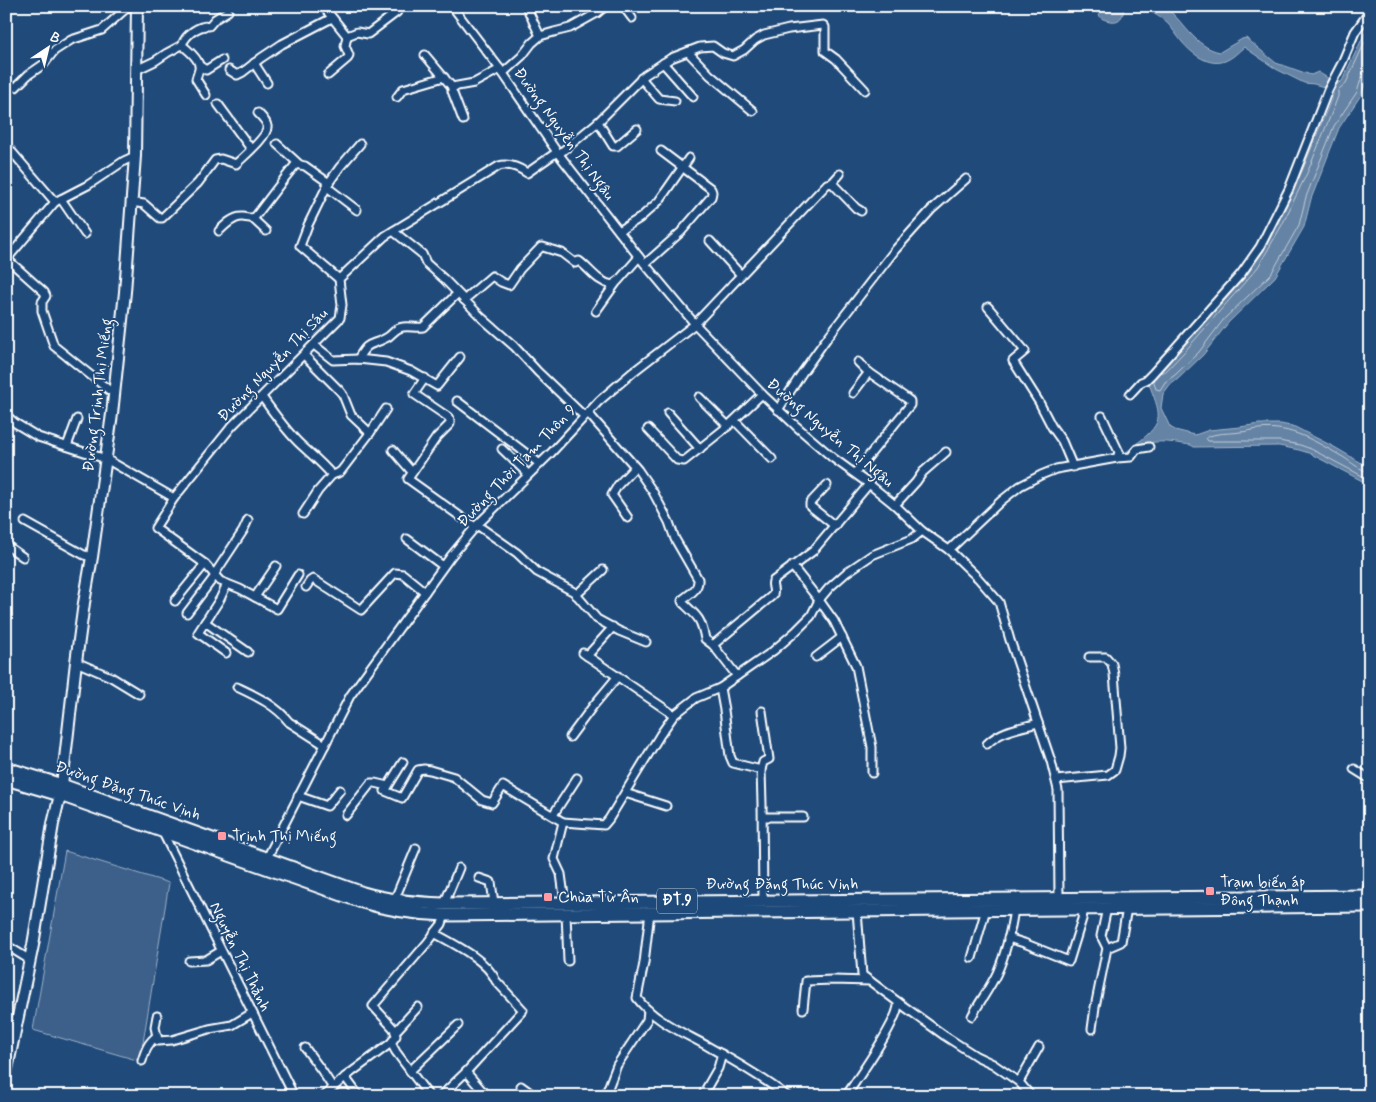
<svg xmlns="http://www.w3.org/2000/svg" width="1376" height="1102" viewBox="0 0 1376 1102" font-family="Mynerve,sans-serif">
	<rect width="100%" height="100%" fill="#1f4a7a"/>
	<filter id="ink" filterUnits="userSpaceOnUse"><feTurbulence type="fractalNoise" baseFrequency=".02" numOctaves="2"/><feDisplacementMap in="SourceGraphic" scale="10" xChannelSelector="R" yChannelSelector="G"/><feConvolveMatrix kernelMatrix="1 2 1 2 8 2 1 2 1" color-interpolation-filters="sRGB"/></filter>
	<g filter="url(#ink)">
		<path fill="#3c618b" stroke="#9eb0c5" d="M 65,851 L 169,883 L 140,1061 L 33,1030 Z"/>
		<g fill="#6583a4" stroke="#a3b5c8">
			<path d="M 1096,6 L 1124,6 C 1124,16 1120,23 1110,21 C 1105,20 1101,19 1099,15 C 1097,13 1096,10 1095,8 Z"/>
			<path d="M 1142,6 L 1164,6 C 1184,21 1194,47 1220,52 L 1242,39 L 1246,38 L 1276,63 L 1311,75 L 1318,72 L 1337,84 L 1342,81 L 1370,22 L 1370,57 L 1368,63 L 1367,80 L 1361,95 L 1339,128 L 1311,199 L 1304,227 L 1275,277 L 1228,323 L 1203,355 L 1178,379 L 1169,386 L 1163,394 L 1161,408 L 1170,427 L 1175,430 L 1195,435 L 1209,430 L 1240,427 L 1259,424 L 1281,424 L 1295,427 L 1336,448 L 1370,468 L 1370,485 L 1309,453 L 1299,450 L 1279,446 L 1194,447 L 1191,445 C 1174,443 1154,438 1139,447 C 1135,449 1133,453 1130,456 L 1124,454 C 1128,451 1132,447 1136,444 C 1167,421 1160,414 1148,381 L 1197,331 L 1254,264 L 1277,223 L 1303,169 L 1333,95 L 1333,93 L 1324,87 L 1314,84 L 1304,83 L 1276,69 L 1244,47 C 1238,52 1233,58 1225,61 C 1209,67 1192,54 1182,42 C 1177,36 1173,29 1168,24 C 1160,16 1150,12 1142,6 Z"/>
		</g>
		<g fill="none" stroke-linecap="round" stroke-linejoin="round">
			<g stroke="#c1cddb" stroke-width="1">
				<path d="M 1159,373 L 1166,371 L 1186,350 L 1258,267 L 1282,225 L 1308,171 L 1334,107 L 1338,96 L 1338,90 L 1346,83 L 1370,31"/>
				<path d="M 1153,379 L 1156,389 L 1160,390 L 1165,382 L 1175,375 L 1199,352 L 1224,319 L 1271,274 L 1299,225 L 1306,197 L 1334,126 L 1357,92 L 1363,73 L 1366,71 L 1370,71"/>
				<path d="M 1370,472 C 1361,471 1351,462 1343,457 C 1316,442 1291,425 1259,429 C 1253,429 1247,432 1240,432 C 1230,434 1215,432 1206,438 L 1208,441 L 1279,441 L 1300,445 L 1311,449 L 1370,480"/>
			</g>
			<g stroke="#fff" stroke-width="11">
				<g id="minor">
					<path d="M 323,6 L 347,36 L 357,32 L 368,34 L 397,12"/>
					<path d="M 452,6 L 500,69 L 557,152 L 639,257 L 695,324 L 762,394 L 796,426 L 833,458 L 869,484 L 895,505 L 922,531 L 949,550 L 978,578 L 999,602 L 1010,640 L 1051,761 L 1058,790 L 1059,898"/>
					<path d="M 526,6 L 540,36"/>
					<path d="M 593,6 L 597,13"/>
					<path d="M 623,6 L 632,18"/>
					<path d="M 182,45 C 186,34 199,25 209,26 L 215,19 L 228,11"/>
					<path d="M 688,52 L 710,75 L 753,111"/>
					<path d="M 425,55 L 452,87"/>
					<path d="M 254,63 L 267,83"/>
					<path d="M 663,63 L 693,97"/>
					<path d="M 200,66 L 206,70 L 222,60"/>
					<path d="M 136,70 L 155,61 L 167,53 L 182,45 C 187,49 199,59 199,66 C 200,69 197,75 196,79 L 206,95"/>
					<path d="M 229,70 L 237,75 L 243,72 L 261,58 L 282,44 L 332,18"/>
					<path d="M 503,73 L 522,56 L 532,43 L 540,36 L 554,32 L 570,28 L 597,13 L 606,6"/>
					<path d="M 328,75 L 348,58 L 349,55 L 345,46 L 347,36"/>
					<path d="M 641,78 L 659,99 L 675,101"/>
					<path d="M 6,86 L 16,87 L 28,75 L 44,64 L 54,51 L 71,40 L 102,30 L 129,6"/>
					<path d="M 397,97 L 403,89 L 444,77"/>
					<path d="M 218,104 L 251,149"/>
					<path d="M 463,120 L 452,91 L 452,87 L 474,83 L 500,69"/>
					<path d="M 598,122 L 613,146 L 617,146 L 637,129"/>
					<path d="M 277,144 L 300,165"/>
					<path d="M 6,145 L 55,202 L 88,185 L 124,161 L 135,156"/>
					<path d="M 559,154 L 598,122 L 645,75 L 671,58 L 700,47 L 713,46 L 723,53 L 733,56 L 744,50 L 755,40 L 764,35 L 789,29 L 823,25 L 825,27 L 825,51 L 836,59 L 865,90"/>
					<path d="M 832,183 L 840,174"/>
					<path d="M 327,187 L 357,210"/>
					<path d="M 61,199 L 85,234"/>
					<path d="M 131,202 L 144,204 L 160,218 L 162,218 L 198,183 L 215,160 L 221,159 L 236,164 C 243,157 269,136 267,126 C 267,122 261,116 258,113"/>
					<path d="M 252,218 L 266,231"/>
					<path d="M 219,231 C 225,225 234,216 243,217 C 249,218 250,219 255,217 L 284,179 L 296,164 L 305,166 L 329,183"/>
					<path d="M 393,231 L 422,254 L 426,263 L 444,279 L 482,318 L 514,346 L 538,372 L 584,416"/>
					<path d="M 619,231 L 640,218 L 659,201 L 689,158"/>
					<path d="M 710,241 L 741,275"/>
					<path d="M 6,258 L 44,292 L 46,296 L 42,302 L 42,311 L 54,346 L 109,390 L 115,390"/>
					<path d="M 7,259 L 55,202"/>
					<path d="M 645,264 L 681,232 L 711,197 C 712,193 713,191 710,188 L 661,151"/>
					<path d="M 339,279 L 300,246 L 308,225 L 328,184 L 340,167 L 360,144"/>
					<path d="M 464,300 L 492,276 L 501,282 L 509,285 L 520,269 L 541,247 L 543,247 L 562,253 L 575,263 L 579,261 C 591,270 596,281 612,285 L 618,281 L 639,257"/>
					<path d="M 988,307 L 1025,351 L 1013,361 L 1039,402 L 1052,427 L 1062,441 L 1073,467"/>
					<path d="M 596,311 L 616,283"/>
					<path d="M 314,345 L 333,360 L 358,359 L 386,362 L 411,371 L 437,386 L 460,357"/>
					<path d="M 304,355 L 340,391 L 343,395 L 351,415 L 370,433 L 341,471 L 338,473 L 332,475"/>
					<path d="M 358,359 C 369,340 369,347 386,338 C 393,335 394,328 403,327 C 409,326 416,328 423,327 L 457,294"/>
					<path d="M 425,378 L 414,394 L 448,417 L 450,420 L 450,424 L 436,438 L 408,479 L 475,527"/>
					<path d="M 853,393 L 869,372"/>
					<path d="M 1130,394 L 1141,382 L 1146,380 L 1152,374 L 1241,274 L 1260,247 L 1289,189 L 1328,90 L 1342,63 L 1355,32 L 1370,11"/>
					<path d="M 262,397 C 274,413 286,431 301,445 C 312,455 322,463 332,475 L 318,491 L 303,514"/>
					<path d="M 699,397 L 728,426"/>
					<path d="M 457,401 L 540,464"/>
					<path d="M 778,410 L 802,373 L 827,338 L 895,250 L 931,210 L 966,179"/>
					<path d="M 588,413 L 638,470 L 653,492 L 669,522 L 675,539 L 698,579 C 699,589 690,594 683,599 L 682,601 L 683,603 C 698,617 701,618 705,639 L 713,645 L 737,676"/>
					<path d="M 668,413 L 700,449"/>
					<path d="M 6,415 L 15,423 L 38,437 L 106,459 L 174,498 L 232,426 L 340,318 L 342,305 L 339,279 L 385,236 L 499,166 C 509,163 518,167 527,173 L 557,152"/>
					<path d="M 735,421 L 772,459"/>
					<path d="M 648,429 L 677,460 L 684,461 L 728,426 L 762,394"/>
					<path d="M 370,433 L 386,409"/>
					<path d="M 67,446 L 77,419"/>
					<path d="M 502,449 L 528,474"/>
					<path d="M 393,450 L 412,472"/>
					<path d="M 1117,458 L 1131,457 L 1137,449 L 1149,447"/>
					<path d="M 855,473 L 910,405 L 910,401 L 906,398 L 867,371 L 858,362"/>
					<path d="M 827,485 L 810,503 L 810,506 L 835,526"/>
					<path d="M 174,498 L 155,528 L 205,564 L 220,581 L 240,589 L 277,609 L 298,575"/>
					<path d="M 895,505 L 916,482 L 923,472 L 946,452"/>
					<path d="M 628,518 L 612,495 L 618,485 L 635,467"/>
					<path d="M 25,522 L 84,555 L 92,557"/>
					<path d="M 477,525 L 517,553 L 537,572 L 574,592 L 597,619 L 619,631 L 646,642"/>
					<path d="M 407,539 L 443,566"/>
					<path d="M 6,545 L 23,557"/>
					<path d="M 949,550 L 1001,501 L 1020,486 L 1041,475 L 1056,469 L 1117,458 L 1119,452 L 1102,416"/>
					<path d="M 792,566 L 819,600 L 834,621 L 856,666 L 872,747 L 872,773"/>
					<path d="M 214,575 L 243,531 L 248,520"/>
					<path d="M 306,587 L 310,581 L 313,579 L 361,610 L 395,573 L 403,574 L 425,592"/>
					<path d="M 576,595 L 603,570"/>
					<path d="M 255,597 L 276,566"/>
					<path d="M 175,601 L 205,564"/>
					<path d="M 187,613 L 215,576"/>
					<path d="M 205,622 L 248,652"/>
					<path d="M 713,645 L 773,595 C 775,589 771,586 773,581 L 813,551 L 869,484"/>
					<path d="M 226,653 L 198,633 L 220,599 L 227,584"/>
					<path d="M 583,653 L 674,715 L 696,698 L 720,688"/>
					<path d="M 587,656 L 613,627"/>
					<path d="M 816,657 L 842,637"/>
					<path d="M 76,662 L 111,677 L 139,694"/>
					<path d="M 237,687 C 256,696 276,705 289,722 L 325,745"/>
					<path d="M 570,737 L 593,706 L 618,676"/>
					<path d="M 987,744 C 1001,730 1020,728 1038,723"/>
					<path d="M 403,762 L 385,791 L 402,798 L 418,770 L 424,769 L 430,770 L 454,777 L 482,800 L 492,803 L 503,786 L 563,822 L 554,859 L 561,874 L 565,903"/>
					<path d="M 1354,769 L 1370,779"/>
					<path d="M 761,770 L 763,762 L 769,759 L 762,711"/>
					<path d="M 1056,780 L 1108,775 L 1115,770 L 1119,756 L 1120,748 L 1114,674 L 1112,664 L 1106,657 L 1089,657"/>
					<path d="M 625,793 L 666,806"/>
					<path d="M 298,796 L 327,806 L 340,790"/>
					<path d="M 346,815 L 371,783 L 375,783 L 388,786"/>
					<path d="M 553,815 L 577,778"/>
					<path d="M 763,817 L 803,817"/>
					<path d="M 563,822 L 604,825 L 609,819 L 660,735 L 674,715"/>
					<path d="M 162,831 L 294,1096"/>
					<path d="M 267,858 L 350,696 L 451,556 L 477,525 L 551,453 L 599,401 L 633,372 L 695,324 L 827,184 L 832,183 L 856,208 L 861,211"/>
					<path d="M 479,878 L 491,882 L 494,903"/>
					<path d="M 1366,896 L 1370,878"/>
					<path d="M 394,901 L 416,848"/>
					<path d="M 763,901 L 762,804 L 761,770 L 733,763 L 730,756 L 724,710 L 720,688 L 773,651 L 795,632 L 811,616 L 819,600 L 829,588 L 847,572 L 872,555 L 912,539 L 922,531"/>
					<path d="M 444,904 L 459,868"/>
					<path d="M 650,912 L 644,963 L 637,998 C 654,1021 684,1033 709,1047 C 736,1062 762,1077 787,1096"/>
					<path d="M 566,913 L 568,961"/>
					<path d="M 434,933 C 454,944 487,960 496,981 L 523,1010 L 466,1072"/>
					<path d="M 1008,938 L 1024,943 L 1069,961 L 1082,919 L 1084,908"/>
					<path d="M 6,945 L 30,960"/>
					<path d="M 1107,948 L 1121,942 L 1127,908"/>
					<path d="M 972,958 L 986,909"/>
					<path d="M 189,961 L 206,960 L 221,951"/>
					<path d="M 898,1002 L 945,1036 L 976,1056 L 993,1064 L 1019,1082 L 1031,1096"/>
					<path d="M 803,1009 L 806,981 L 833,980 L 870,981"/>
					<path d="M 157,1016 L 155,1027 L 158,1041 L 172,1040 L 209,1029 L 232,1025 L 252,1013"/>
					<path d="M 972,1016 C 980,1001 990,988 997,973 C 1006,953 1011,930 1014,909"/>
					<path d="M 1092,1029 L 1095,1007 L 1107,948 L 1101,936 L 1107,908"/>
					<path d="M 395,1032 L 418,1007"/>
					<path d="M 391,1043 L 396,1036 L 395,1030 L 373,1006 L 428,942 L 442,924 L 445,915"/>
					<path d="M 305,1048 L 322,1071 L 333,1088"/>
					<path d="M 142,1061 C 145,1051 148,1042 157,1036"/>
					<path d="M 410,1071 L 458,1025"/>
					<path d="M 345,1077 L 359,1096"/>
					<path d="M 1019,1082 L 1039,1047"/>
					<path d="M 521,1086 L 535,1096"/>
					<path d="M 324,1096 L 345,1077 L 391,1043 L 396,1052 L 429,1096"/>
					<path d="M 441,1096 L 466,1072 L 486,1095"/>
					<path d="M 605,1096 L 617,1065 L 647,1020 L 648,1010"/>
					<path d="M 702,1096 L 718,1068 L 722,1054"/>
					<path d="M 846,1096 C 857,1079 901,1018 898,1002 L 862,975 L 857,911"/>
				</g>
			</g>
			<g stroke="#fff" stroke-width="14">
				<g id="secondary">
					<path d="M 62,785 L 76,662 L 84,603 L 92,557 L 112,414 L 125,292 L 135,156 L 137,6"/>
					<path d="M 6,1074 L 33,945 L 53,824 L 60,795"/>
				</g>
			</g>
			<g stroke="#fff" stroke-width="15">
				<g id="primary">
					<path d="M 6,768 L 62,785 L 363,893 C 390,901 416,903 444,904 L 1370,896"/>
					<path d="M 6,779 L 60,795 L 359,901 C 388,910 415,914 445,915 L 1370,906"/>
				</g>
			</g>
			<use href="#minor" stroke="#1f4a7a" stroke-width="7"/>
			<use href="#secondary" stroke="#1f4a7a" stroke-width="10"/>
			<use href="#primary" stroke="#1f4a7a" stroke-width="11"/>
		</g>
	</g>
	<g fill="#ff9aa2" stroke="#1f4a7a" stroke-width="2">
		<rect x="217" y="831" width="10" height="10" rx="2.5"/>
		<rect x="1205" y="886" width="10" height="10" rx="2.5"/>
		<rect x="543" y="892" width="10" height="10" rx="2.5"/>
	</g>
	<g text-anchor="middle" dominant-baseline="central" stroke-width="4" stroke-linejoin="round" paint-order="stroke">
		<rect fill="#1f4a7a" stroke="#bcc9d7" stroke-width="1" x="657" y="888.5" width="40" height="25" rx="4"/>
		<g font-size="15" font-weight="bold" fill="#fff">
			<text x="677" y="901">ĐT.9</text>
		</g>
		<g font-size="16" fill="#fff" stroke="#1f4a7a">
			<text transform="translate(564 134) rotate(54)">Đường Nguyễn Thị Ngâu</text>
			<text transform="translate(273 365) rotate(-46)">Đường Nguyễn Thị Sáu</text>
			<text transform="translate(98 395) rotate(-83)">Đường Trịnh Thị Miếng</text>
			<text transform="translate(830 433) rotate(40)">Đường Nguyễn Thị Ngâu</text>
			<text transform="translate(517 466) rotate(-46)">Đường Thời Tam Thôn 9</text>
			<text transform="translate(128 791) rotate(19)">Đường Đặng Thúc Vịnh</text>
			<text x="782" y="884">Đường Đặng Thúc Vịnh</text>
			<text transform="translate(240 957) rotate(64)">Nguyễn Thị Thảnh</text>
		</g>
		<g font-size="16" fill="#fff" stroke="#1f4a7a" text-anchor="start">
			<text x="232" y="836">Trịnh Thị Miếng</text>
			<text x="1220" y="882">Trạm biến áp<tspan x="1220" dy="18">Đông Thạnh</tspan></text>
			<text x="558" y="897">Chùa Từ Ân</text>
		</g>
	</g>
	<rect width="1376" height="1102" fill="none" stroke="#1f4a7a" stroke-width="25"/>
	<rect x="12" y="12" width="1351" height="1077" fill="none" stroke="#fff" stroke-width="2" filter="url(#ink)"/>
	<g transform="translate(48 48) rotate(35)" stroke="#1f4a7a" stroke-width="4" paint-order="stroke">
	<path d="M0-4L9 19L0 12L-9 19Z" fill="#ffffff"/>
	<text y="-8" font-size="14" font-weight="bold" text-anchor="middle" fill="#ffffff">B</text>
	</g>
</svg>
